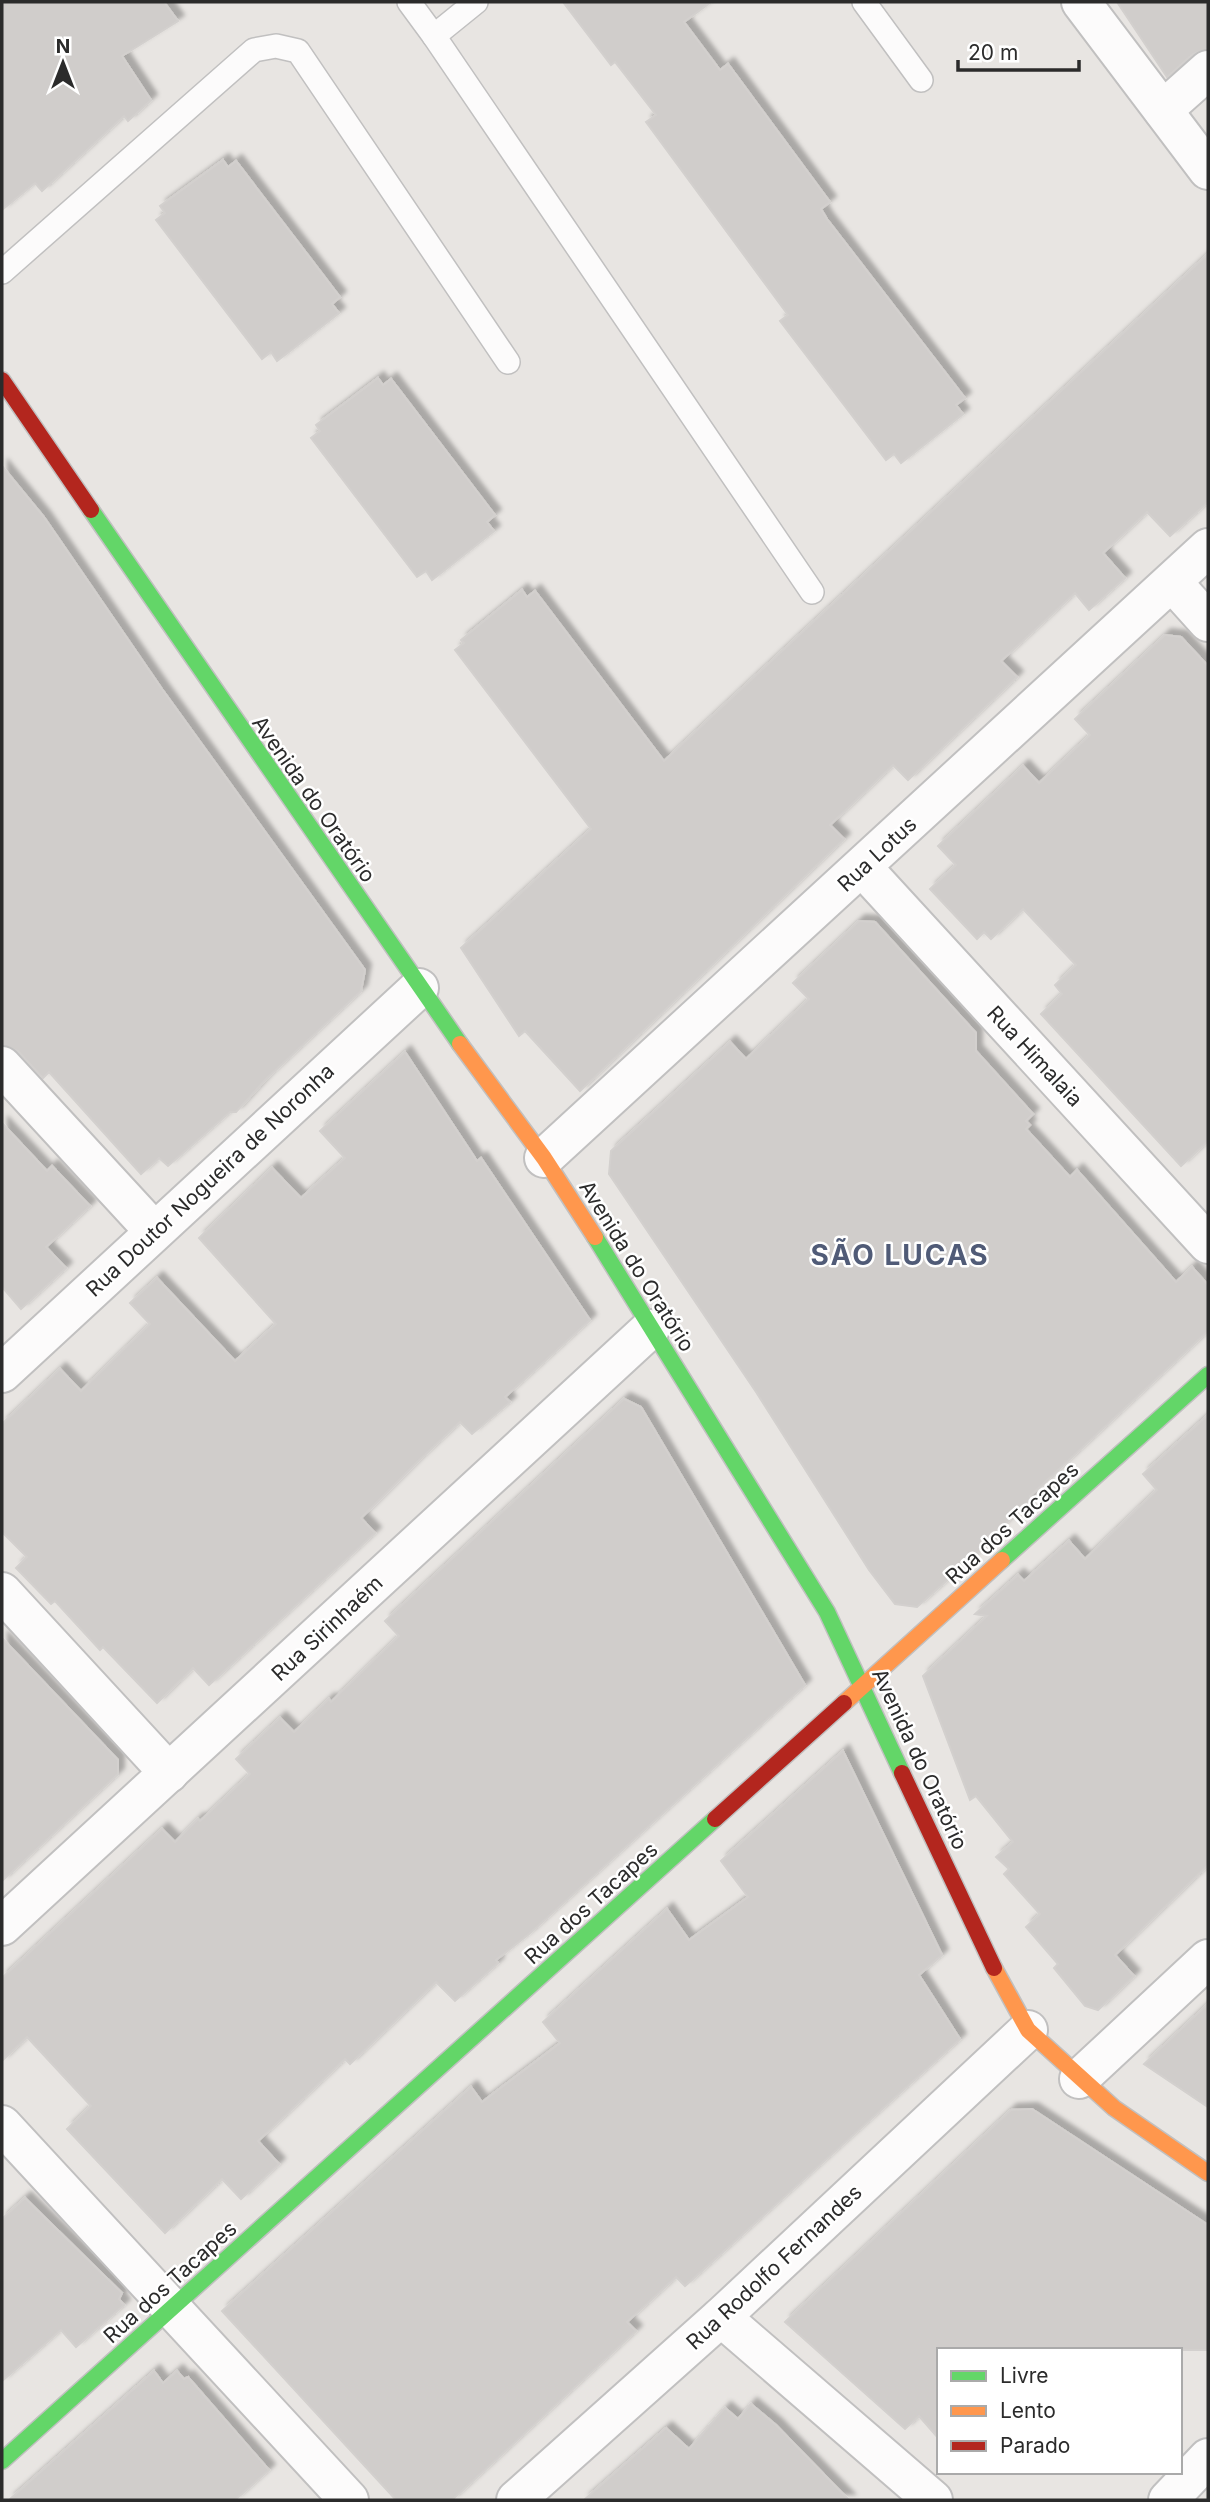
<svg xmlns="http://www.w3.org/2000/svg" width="1210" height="2502" viewBox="0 0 1210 2502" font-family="Inter,sans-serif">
	<defs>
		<filter id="shadow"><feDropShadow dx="6" dy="-6" stdDeviation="2" flood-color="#0004"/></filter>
	</defs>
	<rect width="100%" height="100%" fill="#e8e5e2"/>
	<g fill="#d0cdcb" stroke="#d3d0ce" stroke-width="2" filter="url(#shadow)">
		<path d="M 2,2 L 164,2 L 178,21 L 122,56 L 151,100 L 128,121 L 124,116 L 42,191 L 35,183 L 2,210 Z"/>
		<path d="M 563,2 L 711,2 L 684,22 L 720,70 L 728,64 L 830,202 L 821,209 L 827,219 L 965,398 L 956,405 L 963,414 L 901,463 L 894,454 L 886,460 L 780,321 L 788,315 L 646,122 L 656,115 L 615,62 L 611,65 Z"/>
		<path d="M 1117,2 L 1208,2 L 1208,49 L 1193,54 L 1167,77 Z"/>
		<path d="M 223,160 L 228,167 L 236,161 L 340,297 L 332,304 L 339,313 L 277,361 L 271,352 L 262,359 L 156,220 L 165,213 L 160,206 Z"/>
		<path d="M 1208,254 L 1208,502 L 1170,536 L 1147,512 L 1103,553 L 1125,578 L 1089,610 L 1075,593 L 1001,661 L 1017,677 L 908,780 L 893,765 L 830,825 L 844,839 L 580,1091 L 525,1031 L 519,1036 L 461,948 L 591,829 L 455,650 L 464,643 L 461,640 L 522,590 L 527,597 L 535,591 L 664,761 Z"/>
		<path d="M 378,378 L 383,385 L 391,379 L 495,515 L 487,522 L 494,531 L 432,580 L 426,571 L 417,577 L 311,438 L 320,431 L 316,425 Z"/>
		<path d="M 2,466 L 44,517 L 162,689 L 365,970 L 361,991 L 266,1079 L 236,1112 L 230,1112 L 168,1166 L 159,1158 L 141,1174 L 49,1072 L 43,1078 L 18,1051 L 2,1045 Z"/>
		<path d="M 1165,635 L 1181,637 L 1208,666 L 1208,1141 L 1181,1166 L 1041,1014 L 1062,994 L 1055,985 L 1076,965 L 1023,909 L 991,939 L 984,932 L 977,939 L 930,889 L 956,865 L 938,846 L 1023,766 L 1039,783 L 1090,735 L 1075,719 Z"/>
		<path d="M 859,921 L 875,922 L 976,1033 L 976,1051 L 1033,1114 L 1026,1121 L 1030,1125 L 1026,1129 L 1070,1177 L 1077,1170 L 1176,1282 L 1192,1267 L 1208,1285 L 1208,1331 L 1030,1496 L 1031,1499 L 987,1541 L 989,1543 L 917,1607 L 895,1604 L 869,1570 L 756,1392 L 609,1174 L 611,1151 L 730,1042 L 746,1059 L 809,999 L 793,983 Z"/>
		<path d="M 405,1052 L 477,1161 L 481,1158 L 590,1320 L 505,1397 L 510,1402 L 472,1434 L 460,1422 L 415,1464 L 361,1518 L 375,1533 L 209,1685 L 193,1668 L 157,1703 L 103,1647 L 100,1650 L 55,1601 L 51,1604 L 16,1568 L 27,1557 L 2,1532 L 2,1424 L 60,1369 L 81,1391 L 150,1324 L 130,1303 L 157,1278 L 235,1361 L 276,1324 L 199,1238 L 272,1168 L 301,1198 L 345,1158 L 320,1131 Z"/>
		<path d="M 2,1123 L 47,1171 L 52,1166 L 90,1206 L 46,1247 L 66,1268 L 21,1309 L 2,1287 Z"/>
		<path d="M 624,1399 L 641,1407 L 805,1685 L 529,1934 L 496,1960 L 498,1963 L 455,2001 L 436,1982 L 350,2064 L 345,2059 L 258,2141 L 279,2164 L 241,2199 L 222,2179 L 165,2233 L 67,2129 L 91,2106 L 27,2037 L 2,2061 L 2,1978 L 162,1829 L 175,1842 L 198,1819 L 200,1821 L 250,1774 L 236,1759 L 280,1718 L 294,1732 L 329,1699 L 331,1702 L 399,1636 L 385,1621 Z"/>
		<path d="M 1208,1415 L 1208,1865 L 1115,1955 L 1134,1976 L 1098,2010 L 1085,2006 L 1054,1968 L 1058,1964 L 1026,1927 L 1040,1914 L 1004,1874 L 1009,1869 L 996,1857 L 1013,1842 L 976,1796 L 970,1800 L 923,1676 L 987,1616 L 975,1614 L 1018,1575 L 1024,1581 L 1069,1541 L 1085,1559 L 1157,1490 L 1143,1474 Z"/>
		<path d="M 2,1638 L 118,1760 L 118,1774 L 2,1881 Z"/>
		<path d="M 843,1751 L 942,1955 L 919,1975 L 960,2039 L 685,2286 L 676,2277 L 627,2322 L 636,2331 L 452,2500 L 396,2500 L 222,2311 L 471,2087 L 482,2102 L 560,2043 L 543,2022 L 667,1909 L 689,1940 L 748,1897 L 721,1861 Z"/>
		<path d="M 1208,2004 L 1208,2107 L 1144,2064 Z"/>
		<path d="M 1032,2109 L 1208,2225 L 1208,2350 L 939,2350 L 939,2439 L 919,2416 L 905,2429 L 785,2322 L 1011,2110 Z"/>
		<path d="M 25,2198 L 122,2293 L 119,2299 L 124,2305 L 76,2347 L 61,2330 L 2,2381 L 2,2219 Z"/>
		<path d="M 154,2371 L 163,2383 L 177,2371 L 184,2379 L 188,2377 L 269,2470 L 235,2500 L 9,2500 Z"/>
		<path d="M 751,2404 L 776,2425 L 849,2500 L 584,2500 L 666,2428 L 689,2449 L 725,2408 L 738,2419 Z"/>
	</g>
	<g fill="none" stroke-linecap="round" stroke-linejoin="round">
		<g stroke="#c1c0c0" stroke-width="26">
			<g id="lane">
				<path d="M 409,2 L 434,36 L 476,2"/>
				<path d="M 864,2 L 921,80"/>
				<path d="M 434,36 L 812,592"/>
				<path d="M 2,272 L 254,50 L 276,46 L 298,51 L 508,362"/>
			</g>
		</g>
		<g stroke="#c1c0c0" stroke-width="42">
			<g id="street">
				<path d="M 1081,2 L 1208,170"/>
				<path d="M 1163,110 L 1208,70"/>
				<path d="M 1172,582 L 1208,622"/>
				<path d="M 862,867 L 1208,1244"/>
				<path d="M 2,1066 L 154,1231"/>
				<path d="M 544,1158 L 1208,548"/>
				<path d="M 2,1373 L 419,988"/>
				<path d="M 2,1592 L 169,1773"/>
				<path d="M 2,1926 L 650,1329"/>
				<path d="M 1079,2079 L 1208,1959"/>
				<path d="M 2,2125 L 349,2500"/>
				<path d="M 721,2317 L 933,2500"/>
				<path d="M 516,2500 L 721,2317 L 1028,2030"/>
				<path d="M 1168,2500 L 1208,2458"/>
			</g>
		</g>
		<g stroke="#c1c0c0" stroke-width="19">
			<g id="fast">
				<path d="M 91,510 L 460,1044"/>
				<path d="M 595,1237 L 827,1612 L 902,1773"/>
				<path d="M 1002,1560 L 1208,1375"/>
				<path d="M 2,2461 L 715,1819"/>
			</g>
		</g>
		<g stroke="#c1c0c0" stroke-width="19">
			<g id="slow">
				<path d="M 460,1044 L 544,1158 L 595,1237"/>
				<path d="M 844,1703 L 1002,1560"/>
				<path d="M 994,1968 L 1028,2030 L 1114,2108 L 1208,2173"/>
			</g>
		</g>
		<g stroke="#c1c0c0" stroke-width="19">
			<g id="jam">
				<path d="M 2,380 L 91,510"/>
				<path d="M 902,1773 L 994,1968"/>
				<path d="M 715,1819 L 844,1703"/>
			</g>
		</g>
		<use href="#lane" stroke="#fcfbfb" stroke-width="23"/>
		<use href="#street" stroke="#fcfbfb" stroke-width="38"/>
		<use href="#fast" stroke="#63d668" stroke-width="16"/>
		<use href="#slow" stroke="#ff974d" stroke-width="16"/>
		<use href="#jam" stroke="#b3261e" stroke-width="16"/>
	</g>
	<g text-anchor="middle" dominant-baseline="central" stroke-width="5" stroke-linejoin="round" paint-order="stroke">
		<g font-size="21" fill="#2b2b2b" stroke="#fff">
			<text transform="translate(314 799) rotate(55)">Avenida do Oratório</text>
			<text transform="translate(877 854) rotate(-43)">Rua Lotus</text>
			<text transform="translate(1035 1056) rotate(47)">Rua Himalaia</text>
			<text transform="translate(210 1180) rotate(-43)">Rua Doutor Nogueira de Noronha</text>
			<text transform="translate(637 1266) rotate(58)">Avenida do Oratório</text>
			<text transform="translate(1012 1523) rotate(-42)">Rua dos Tacapes</text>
			<text transform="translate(327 1628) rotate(-43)">Rua Sirinhaém</text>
			<text transform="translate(920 1759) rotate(65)">Avenida do Oratório</text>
			<text transform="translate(591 1903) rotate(-42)">Rua dos Tacapes</text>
			<text transform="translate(774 2267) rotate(-43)">Rua Rodolfo Fernandes</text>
			<text transform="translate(170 2282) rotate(-42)">Rua dos Tacapes</text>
		</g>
		<g font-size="28" font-weight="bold" letter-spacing="2" fill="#505b77" stroke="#fff">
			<text x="900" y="1255">SÃO LUCAS</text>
		</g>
	</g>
	<rect width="1210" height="2502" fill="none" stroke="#2b2b2b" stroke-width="7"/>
	<rect x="937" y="2348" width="245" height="126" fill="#ffffff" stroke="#aaaaaa" stroke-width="2"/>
	<rect x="951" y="2371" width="35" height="10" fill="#63d668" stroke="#aaaaaa" stroke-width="2"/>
	<text x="1000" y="2383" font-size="21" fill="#2b2b2b">Livre</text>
	<rect x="951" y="2406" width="35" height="10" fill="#ff974d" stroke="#aaaaaa" stroke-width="2"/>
	<text x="1000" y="2418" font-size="21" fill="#2b2b2b">Lento</text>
	<rect x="951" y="2441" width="35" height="10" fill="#b3261e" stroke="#aaaaaa" stroke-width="2"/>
	<text x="1000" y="2453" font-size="21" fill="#2b2b2b">Parado</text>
	<g transform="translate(63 63)" stroke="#ffffff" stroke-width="5" paint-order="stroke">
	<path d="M0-5L12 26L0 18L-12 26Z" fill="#2b2b2b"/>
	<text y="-10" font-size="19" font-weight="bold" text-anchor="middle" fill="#2b2b2b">N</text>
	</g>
	<path d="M958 60v10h121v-10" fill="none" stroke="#2b2b2b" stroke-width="3.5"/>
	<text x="968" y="60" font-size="21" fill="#2b2b2b" stroke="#ffffff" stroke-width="5" paint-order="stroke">20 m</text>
</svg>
